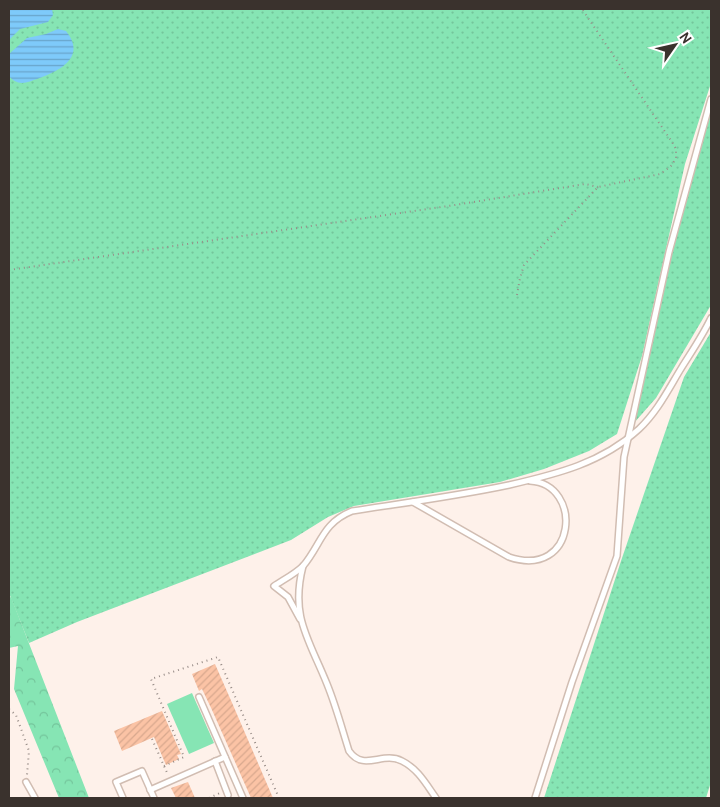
<svg xmlns="http://www.w3.org/2000/svg" width="720" height="807" viewBox="0 0 720 807" font-family="Cabin,sans-serif">
	<defs>
		<pattern id="grass-dots" width="8" height="8" patternUnits="userSpaceOnUse" patternTransform="scale(1.25)"><rect width="8" height="8" fill="#86e5b4"/><path d="M2 2h.1M6 6h.1" fill="none" stroke="#74c59b" stroke-width="1.8" stroke-linecap="round"/></pattern>
		<pattern id="forest-crowns" width="20" height="18" patternUnits="userSpaceOnUse" patternTransform="scale(1.25)"><rect width="20" height="18" fill="#86e5b4"/><path d="M2 6a3 3 0 1 1 6 0M12 15a3 3 0 1 1 6 0" fill="none" stroke="#74c59b"/></pattern>
		<pattern id="water-rules" width="6" height="5" patternUnits="userSpaceOnUse" patternTransform="scale(1.25)"><rect width="6" height="5" fill="#7ecafa"/><path d="M0 2.5h6" fill="none" stroke="#68a5cb"/></pattern>
		<pattern id="building-hatch" width="6" height="6" patternUnits="userSpaceOnUse" patternTransform="scale(1.25)"><rect width="6" height="6" fill="#fbc3a5"/><path d="M-1 1l2-2M0 6l6-6M5 7l2-2" fill="none" stroke="#d8a88e"/></pattern>
	</defs>
	<rect width="100%" height="100%" fill="#fef1ea"/>
	<g fill="url(#grass-dots)">
		<path d="M 9,9 L 711,9 L 711,83 L 685,164 L 642,356 L 617,434 L 589,451 L 544,469 L 500,482 L 354,506 L 328,517 L 291,540 L 77,622 L 29,643 L 9,593 Z"/>
		<path d="M 711,100 L 711,305 L 656,398 L 634,423 L 669,252 Z"/>
		<path d="M 711,332 L 711,782 L 706,798 L 544,798 L 621,561 L 684,377 Z"/>
	</g>
	<path fill="url(#forest-crowns)" d="M 11,597 L 89,798 L 59,798 L 14,689 L 18,646 L 9,648 L 9,598 Z"/>
	<path fill="#86e5b4" d="M 192,693 L 214,743 L 189,754 L 167,704 Z"/>
	<g fill="url(#water-rules)">
		<path d="M 9,9 L 52,9 L 53,15 L 48,22 L 20,29 L 9,40 Z"/>
		<path d="M 58,29 L 66,31 C 87,57 60,71 37,79 C 33,80 27,83 22,83 C 17,83 12,80 9,76 L 9,54 L 27,38 L 46,34 Z"/>
	</g>
	<g fill="url(#building-hatch)">
		<path d="M 215,664 L 233,705 L 273,798 L 251,798 L 212,710 L 202,689 L 199,691 L 192,674 Z"/>
		<path d="M 162,711 L 181,754 L 177,755 L 179,759 L 166,765 L 154,737 L 122,751 L 114,731 Z"/>
		<path d="M 188,782 L 195,798 L 176,798 L 171,788 Z"/>
	</g>
	<g fill="none" stroke-linecap="round" stroke-linejoin="round">
		<g stroke="#d1bdb2" stroke-width="8">
			<g id="service">
				<path d="M 413,502 L 509,557 C 577,580 584,484 530,481"/>
				<path d="M 303,566 C 290,617 309,639 327,684 C 336,706 342,729 349,751 C 364,772 382,751 402,761 C 418,769 426,784 436,798"/>
				<path d="M 300,619 L 288,597 L 274,586 C 283,580 295,574 303,566 C 321,545 322,523 352,511 C 404,503 457,496 509,485 C 557,474 602,463 639,429 C 658,411 669,388 682,367 C 692,351 703,335 711,318"/>
				<path d="M 199,697 L 243,798"/>
				<path d="M 215,761 L 228,795"/>
				<path d="M 26,782 L 35,798"/>
				<path d="M 150,790 L 225,757"/>
				<path d="M 123,798 L 116,782 L 142,771 L 154,798"/>
				<path d="M 535,798 L 572,682 L 617,556 L 624,457 L 669,252 L 711,99"/>
			</g>
		</g>
		<g stroke="#988d88" stroke-width="2" stroke-dasharray="1 4" stroke-linecap="butt">
			<path d="M 9,270 L 455,205 L 585,184 L 598,187"/>
			<path d="M 517,295 L 520,278 L 524,265 L 598,187 L 660,174 L 666,170 L 672,165 L 676,158 L 676,149 L 672,142 L 582,9"/>
			<path d="M 9,709 L 16,715 L 29,751 L 27,775"/>
			<path d="M 152,739 L 168,775"/>
			<path d="M 164,766 L 184,757 L 151,679 L 218,657 L 279,798"/>
			<path d="M 209,798 L 220,793"/>
		</g>
		<use href="#service" stroke="#fff" stroke-width="5"/>
	</g>
	<rect width="720" height="807" fill="none" stroke="#3a322d" stroke-width="20"/>
	<g transform="translate(675 45) rotate(56)" stroke="#ffffff" stroke-width="4" paint-order="stroke">
	<path d="M0-4L9 19L0 12L-9 19Z" fill="#3a322d"/>
	<text y="-8" font-size="14" font-weight="bold" text-anchor="middle" fill="#3a322d">N</text>
	</g>
</svg>
